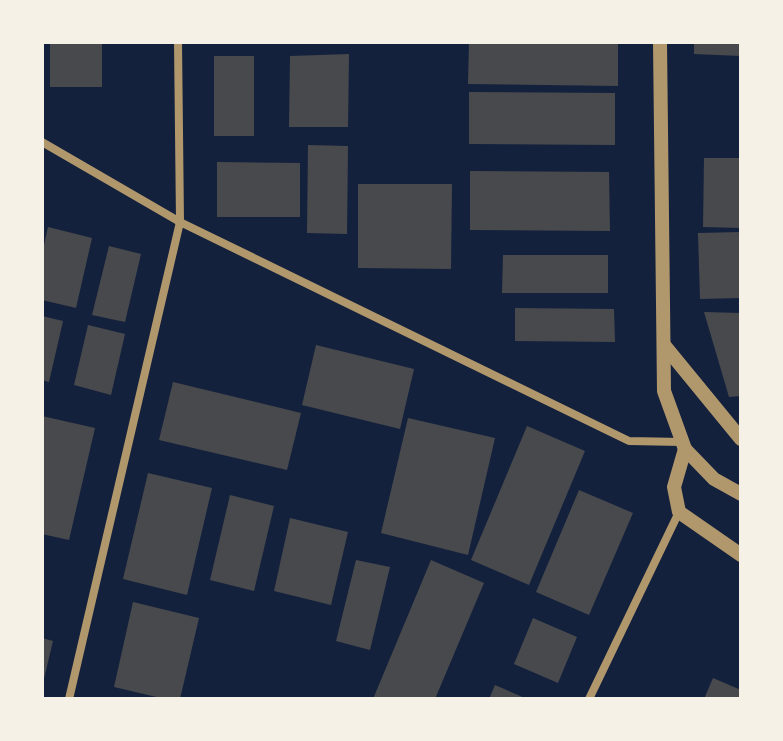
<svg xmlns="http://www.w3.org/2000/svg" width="783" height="741" viewBox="0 0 783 741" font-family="'Work Sans',sans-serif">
	<rect width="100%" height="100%" fill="#14213d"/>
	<g fill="#48494c">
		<rect x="50" y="42" width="52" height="45"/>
		<path d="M 469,42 L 618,42 L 618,86 L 468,84 Z"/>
		<path d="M 694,42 L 741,42 L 741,56 L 694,54 Z"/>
		<path d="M 349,54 L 348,127 L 289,127 L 290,56 Z"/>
		<rect x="214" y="56" width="40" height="80"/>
		<path d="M 469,92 L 615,93 L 615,145 L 469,144 Z"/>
		<path d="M 308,145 L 348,146 L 347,234 L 307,233 Z"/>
		<path d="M 704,158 L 741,158 L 741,228 L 703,227 Z"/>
		<path d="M 217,162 L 300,163 L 300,217 L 217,217 Z"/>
		<path d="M 470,171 L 609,172 L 610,231 L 470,230 Z"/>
		<path d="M 358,184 L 452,184 L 451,269 L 358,268 Z"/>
		<path d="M 48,227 L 92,238 L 76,308 L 42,300 L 42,254 Z"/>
		<path d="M 741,232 L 741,298 L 700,299 L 698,233 Z"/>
		<path d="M 109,246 L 141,254 L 125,322 L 92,315 Z"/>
		<path d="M 503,255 L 608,255 L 608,293 L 502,293 Z"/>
		<path d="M 515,308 L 614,309 L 615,342 L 515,341 Z"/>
		<path d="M 704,312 L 741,313 L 741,396 L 729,397 Z"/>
		<path d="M 42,316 L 63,321 L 49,382 L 42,380 Z"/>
		<path d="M 88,325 L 125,334 L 111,395 L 74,385 Z"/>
		<path d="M 316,345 L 414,369 L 400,429 L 302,405 Z"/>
		<path d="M 173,382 L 301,413 L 287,470 L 159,440 Z"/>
		<path d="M 42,416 L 95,428 L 69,540 L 42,534 Z"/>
		<path d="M 408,418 L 495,438 L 468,555 L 381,533 Z"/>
		<path d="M 527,426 L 585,451 L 529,585 L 471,560 Z"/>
		<path d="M 148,473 L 212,488 L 187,595 L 123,579 Z"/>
		<path d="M 579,490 L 633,513 L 589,615 L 536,592 Z"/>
		<path d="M 230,495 L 274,506 L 254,591 L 210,580 Z"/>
		<path d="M 290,518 L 348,532 L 331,605 L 274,591 Z"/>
		<path d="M 356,560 L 390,567 L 370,650 L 336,641 Z"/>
		<path d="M 431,560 L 484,583 L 435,699 L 373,699 Z"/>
		<path d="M 133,602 L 199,618 L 180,699 L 165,699 L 114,687 Z"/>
		<path d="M 533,618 L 577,637 L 558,683 L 514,664 Z"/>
		<path d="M 42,638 L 53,641 L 43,683 L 42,683 Z"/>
		<path d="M 713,678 L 741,690 L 741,699 L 704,699 Z"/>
		<path d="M 495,685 L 527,699 L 489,699 Z"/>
	</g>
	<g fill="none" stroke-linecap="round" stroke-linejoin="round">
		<g stroke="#b1986c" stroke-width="8">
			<path d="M 42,142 L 180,222 L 629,441 L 682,442"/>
			<path d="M 69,699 L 180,222 L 178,42"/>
			<path d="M 589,699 L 679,512"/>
		</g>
		<g stroke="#b1986c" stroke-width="14">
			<path d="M 660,42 L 664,391 L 685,449 L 714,479 L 741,494"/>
			<path d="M 664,345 L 741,439"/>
			<path d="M 685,449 L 674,487 L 679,512 L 741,555"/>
		</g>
	</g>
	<rect width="783" height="741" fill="none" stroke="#f6f1e7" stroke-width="88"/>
</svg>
